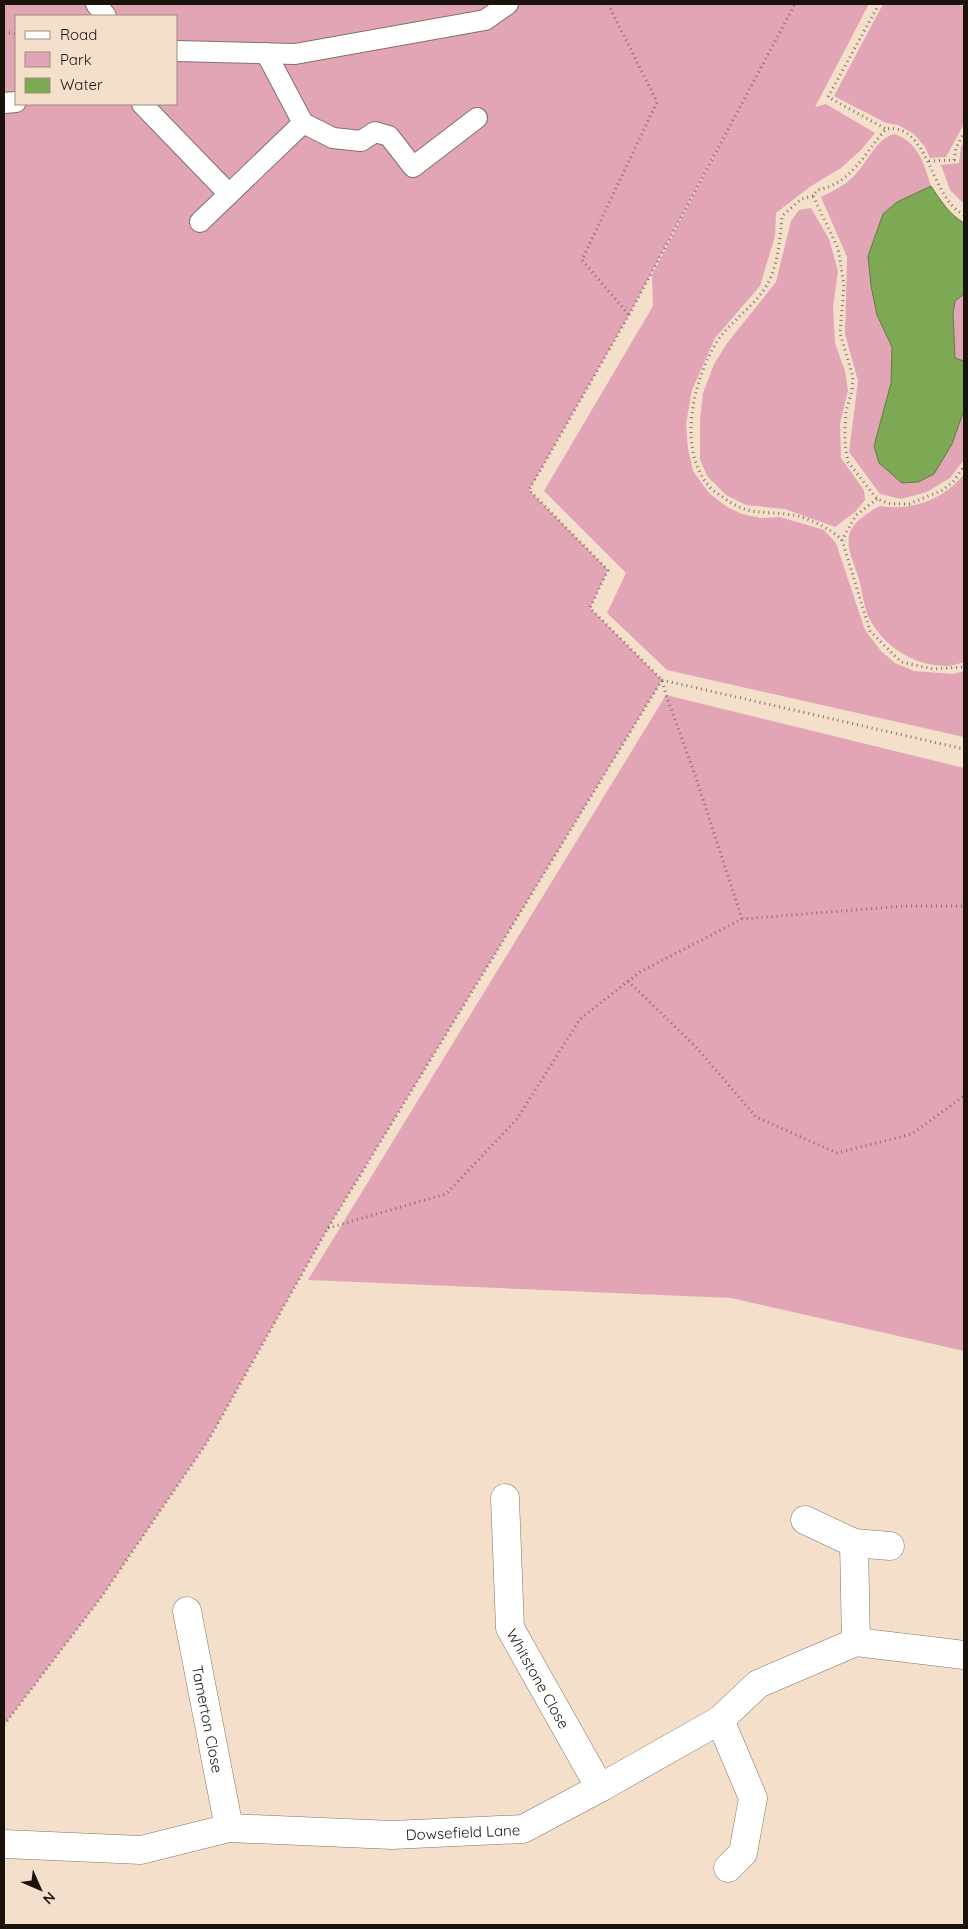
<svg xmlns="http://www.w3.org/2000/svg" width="968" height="1929" viewBox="0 0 968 1929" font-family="Quicksand,sans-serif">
	<rect width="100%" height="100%" fill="#f4dfcb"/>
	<g fill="#e2a5b6" fill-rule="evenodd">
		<path d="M 4,4 L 869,4 L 815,107 L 826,104 L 875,133 L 861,150 L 841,168 L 811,186 L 776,213 L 775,236 L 760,286 L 715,338 L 692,390 L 686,424 L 688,448 L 693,471 L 709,493 L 727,507 L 742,514 L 761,518 L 780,517 L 824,530 L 836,543 L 865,630 L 881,651 L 895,663 L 914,671 L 953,674 L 964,671 L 964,737 L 667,670 L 607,613 L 626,573 L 544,491 L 653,306 L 652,275 L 732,121 L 629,315 L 529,490 L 608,570 L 590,608 L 662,680 L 328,1228 L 208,1441 L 100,1599 L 4,1725 ZM 16,16 L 176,16 L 176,104 L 16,104 Z"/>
		<path d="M 883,4 L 958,4 L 962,6 L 964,4 L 964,124 L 946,157 L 930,158 L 925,147 L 914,134 L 898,125 L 886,123 L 834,96 Z"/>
		<path d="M 894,134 C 918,141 924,164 931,186 L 897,202 L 883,214 L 868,256 L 877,315 L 892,347 L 891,383 L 874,446 L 952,444 L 964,410 L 964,460 L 950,478 L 927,492 L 901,499 L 880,494 L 849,452 L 858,381 L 845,334 L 847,257 L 821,197 C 833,191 844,186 854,176 C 867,163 876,139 894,134 Z"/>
		<path d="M 964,142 L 964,204 L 950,190 L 941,165 L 959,163 L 961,147 Z"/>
		<path d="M 811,208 L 829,239 L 838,271 L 833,307 L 835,343 L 845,371 L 848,390 L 840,424 L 841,458 L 864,490 L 865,500 L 855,512 L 835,527 L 785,509 L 746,505 L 726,495 L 707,476 L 700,459 L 700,420 L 703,393 L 714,364 L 728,342 L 776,282 L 791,221 L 799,210 Z"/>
		<path d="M 964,294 L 964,361 L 963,361 L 955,358 L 953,313 L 955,301 Z"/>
		<path d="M 964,474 L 964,662 C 958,664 952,666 946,666 C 914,666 883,646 869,618 C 863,605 862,587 857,573 C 853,560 844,544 851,530 C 856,520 870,511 880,506 C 912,511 943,500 964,474 Z"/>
		<path d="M 666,695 L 964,768 L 964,1351 L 731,1298 L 308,1280 Z"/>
	</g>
	<path fill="#7ea954" stroke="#607c3e" d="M 931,186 C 941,201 949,214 964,223 L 964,294 L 955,301 L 953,313 L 955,358 L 964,361 L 964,410 L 952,444 L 934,474 L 918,482 L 902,483 L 879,463 L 874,446 L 891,383 L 892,347 L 877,315 L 871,286 L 868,256 L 883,214 L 897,202 Z"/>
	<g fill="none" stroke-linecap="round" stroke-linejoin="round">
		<g stroke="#847260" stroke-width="22">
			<g id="lane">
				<path d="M 96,4 L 106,16"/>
				<path d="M 176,51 L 295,54 L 485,20 L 508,4"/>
				<path d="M 4,103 L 16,102"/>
				<path d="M 142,104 L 229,194"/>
				<path d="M 303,123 L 333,138 L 361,141 L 375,132 L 389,136 L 413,167 L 477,118"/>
				<path d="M 200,222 L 303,123 L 266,53"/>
			</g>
		</g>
		<g stroke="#847260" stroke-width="29">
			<g id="street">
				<path id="s1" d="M 505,1498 L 510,1628 L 600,1788"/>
				<path d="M 805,1520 L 854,1543 L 890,1546"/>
				<path d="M 854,1543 L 856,1642"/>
				<path id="s2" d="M 187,1611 L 229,1828"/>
				<path d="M 720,1720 L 753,1798 L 743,1853 L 728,1868"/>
				<path id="s3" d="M 4,1844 L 141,1850 L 229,1828 L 392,1835 L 523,1829 L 600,1788 L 720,1720 L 758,1684 L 856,1642 L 964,1655"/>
			</g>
		</g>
		<g stroke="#807265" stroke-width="3" stroke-dasharray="1 4" stroke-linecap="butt">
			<path d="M 608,4 L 657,102 L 582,260 L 629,315"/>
			<path d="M 879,4 L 828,97 L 886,129"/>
			<path d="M 4,32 L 16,34"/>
			<path d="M 929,161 L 954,160 L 956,148 L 964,133"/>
			<path d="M 813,196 L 801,199 L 782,216 C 780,237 779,259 770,279 C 759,304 733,318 718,340 C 694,377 676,449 709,486 C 712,491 719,494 724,498 C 750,517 763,510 792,515 C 808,517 831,529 842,540"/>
			<path d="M 964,215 C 930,198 929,122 886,129 C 864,153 852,184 817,190 L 813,196 L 838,248 L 844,285 L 840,333 L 853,377 L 852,391 L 846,411 L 845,429 L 845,446 L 848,462 L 877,499 L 891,504 L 909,504 L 941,491 L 953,482 L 964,466"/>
			<path d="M 877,499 L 856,515 L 842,540 L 870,631 L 901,662 L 933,669 L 964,667"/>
			<path d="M 662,680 L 964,749"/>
			<path d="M 742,919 L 694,772 L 666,695 L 662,680 L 590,608 L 608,570 L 529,490 L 629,315 L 795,4"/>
			<path d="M 628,981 L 696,1047 L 756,1117 L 837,1153 L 912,1134 L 964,1096"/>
			<path d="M 328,1228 L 446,1194 L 517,1119 L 580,1019 L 640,972 L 742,919 L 905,906 L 964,906"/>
			<path d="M 4,1725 L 100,1599 L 208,1441 L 328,1228 L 662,680"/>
		</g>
		<use href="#lane" stroke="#fff" stroke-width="20"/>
		<use href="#street" stroke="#fff" stroke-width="28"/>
	</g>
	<g text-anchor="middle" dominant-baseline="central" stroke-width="5" stroke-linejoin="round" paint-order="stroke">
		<g font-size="15" fill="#1a130c" stroke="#f4dfcb">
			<text stroke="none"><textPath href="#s1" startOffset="188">Whitstone Close</textPath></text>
			<text stroke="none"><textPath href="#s2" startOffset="110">Tamerton Close</textPath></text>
			<text stroke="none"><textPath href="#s3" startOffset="462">Dowsefield Lane</textPath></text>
		</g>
	</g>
	<rect width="968" height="1929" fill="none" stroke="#1a130c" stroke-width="10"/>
	<rect x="15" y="15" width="162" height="90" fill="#f4dfcb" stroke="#9d8d7f"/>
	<rect x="25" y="31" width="25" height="8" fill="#ffffff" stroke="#9d8d7f"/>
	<text x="60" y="40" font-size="15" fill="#1a130c">Road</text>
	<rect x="25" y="52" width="25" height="15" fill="#e2a5b6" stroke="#9d8d7f"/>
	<text x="60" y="65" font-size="15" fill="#1a130c">Park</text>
	<rect x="25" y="78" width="25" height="15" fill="#7ea954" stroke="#9d8d7f"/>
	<text x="60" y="90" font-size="15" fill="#1a130c">Water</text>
	<g transform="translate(40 1889) rotate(135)" stroke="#f4dfcb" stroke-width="4" paint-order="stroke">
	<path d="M0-4L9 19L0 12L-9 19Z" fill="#1a130c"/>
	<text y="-8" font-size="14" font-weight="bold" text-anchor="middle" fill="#1a130c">N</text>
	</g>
</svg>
